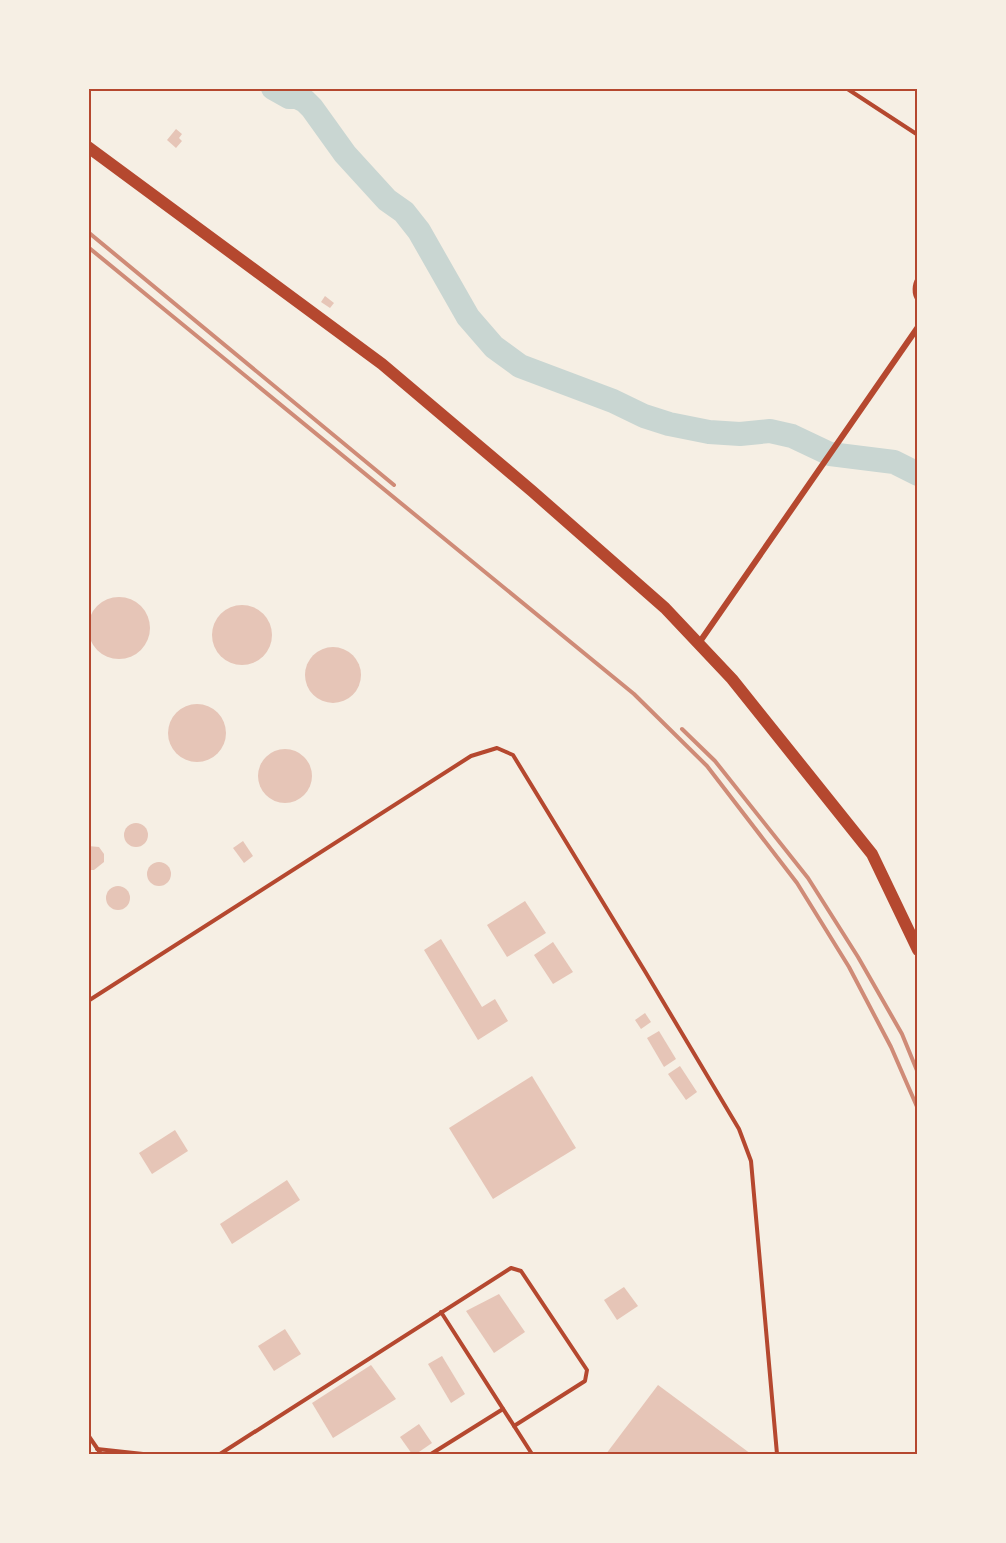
<svg xmlns="http://www.w3.org/2000/svg" width="1006" height="1543" viewBox="0 0 1006 1543" font-family="'IBM Plex Serif',serif">
	<rect width="100%" height="100%" fill="#f6efe4"/>
	<g fill="none" stroke-linecap="round" stroke-linejoin="round">
		<path stroke="#c9d6d2" stroke-width="24" d="M 273,88 L 289,97 L 297,97 L 305,101 L 312,108 L 345,154 L 387,200 L 404,212 L 419,231 L 468,317 L 494,347 L 520,366 L 613,401 L 644,416 L 669,424 L 709,432 L 740,434 L 770,431 L 792,436 L 830,454 L 894,462 L 918,474"/>
	</g>
	<g fill="#e6c5b7">
		<path d="M 176,129 L 182,134 L 179,138 L 182,141 L 176,148 L 167,140 Z"/>
		<path d="M 325,296 L 334,303 L 330,308 L 321,302 Z"/>
		<circle cx="119" cy="628" r="31"/>
		<circle cx="242" cy="635" r="30"/>
		<circle cx="333" cy="675" r="28"/>
		<circle cx="197" cy="733" r="29"/>
		<circle cx="285" cy="776" r="27"/>
		<circle cx="136" cy="835" r="12"/>
		<path d="M 243,841 L 253,856 L 244,863 L 233,848 Z"/>
		<path d="M 88,846 L 99,847 L 104,854 L 104,862 L 94,870 L 88,870 Z"/>
		<circle cx="159" cy="874" r="12"/>
		<circle cx="118" cy="898" r="12"/>
		<path d="M 525,901 L 546,933 L 507,957 L 487,925 Z"/>
		<path d="M 441,939 L 482,1007 L 495,999 L 508,1021 L 478,1040 L 424,950 Z"/>
		<path d="M 553,942 L 573,972 L 553,984 L 534,955 Z"/>
		<path d="M 645,1013 L 651,1022 L 641,1029 L 635,1020 Z"/>
		<path d="M 659,1031 L 676,1059 L 664,1067 L 647,1038 Z"/>
		<path d="M 680,1066 L 697,1092 L 686,1100 L 668,1074 Z"/>
		<path d="M 532,1076 L 576,1148 L 493,1199 L 449,1128 Z"/>
		<path d="M 175,1130 L 188,1151 L 152,1174 L 139,1153 Z"/>
		<path d="M 287,1180 L 300,1200 L 232,1244 L 220,1224 Z"/>
		<path d="M 624,1287 L 638,1306 L 617,1320 L 604,1300 Z"/>
		<path d="M 499,1294 L 525,1332 L 494,1353 L 466,1311 Z"/>
		<path d="M 285,1329 L 301,1354 L 274,1371 L 258,1346 Z"/>
		<path d="M 442,1356 L 465,1394 L 451,1403 L 428,1364 Z"/>
		<path d="M 371,1365 L 396,1399 L 333,1438 L 312,1403 Z"/>
		<path d="M 658,1385 L 751,1454 L 606,1454 Z"/>
		<path d="M 419,1424 L 432,1443 L 416,1454 L 412,1454 L 400,1437 Z"/>
	</g>
	<g fill="none" stroke-linecap="round" stroke-linejoin="round">
		<g stroke="#b5482f" stroke-width="4">
			<path d="M 846,88 L 918,135"/>
			<path d="M 918,278 C 914,284 913,294 918,300"/>
			<path d="M 88,1001 L 471,756 L 497,748 L 513,755 L 646,973 L 739,1129 L 751,1161 L 777,1454"/>
			<path d="M 441,1312 L 532,1454"/>
			<path d="M 88,1435 L 101,1454"/>
			<path d="M 97,1449 L 143,1454"/>
			<path d="M 220,1454 L 511,1268 L 521,1271 L 587,1370 L 585,1381 L 514,1426"/>
			<path d="M 431,1454 L 503,1409"/>
		</g>
		<path stroke="#b5482f" stroke-width="6" d="M 699,643 L 918,327"/>
		<path stroke="#b5482f" stroke-width="12" d="M 88,147 L 382,364 L 532,491 L 665,608 L 732,679 L 872,854 L 918,950"/>
		<g stroke="#cf8b77" stroke-width="4">
			<path d="M 88,232 L 394,485"/>
			<path d="M 88,247 L 634,694 L 707,766 L 797,883 L 849,967 L 891,1047 L 918,1109"/>
			<path d="M 682,729 L 715,761 L 808,878 L 858,957 L 902,1034 L 918,1073"/>
		</g>
	</g>
	<rect width="1006" height="1543" fill="none" stroke="#f6efe4" stroke-width="180"/>
	<rect x="90" y="90" width="826" height="1363" fill="none" stroke="#b5482f" stroke-width="2"/>
</svg>
